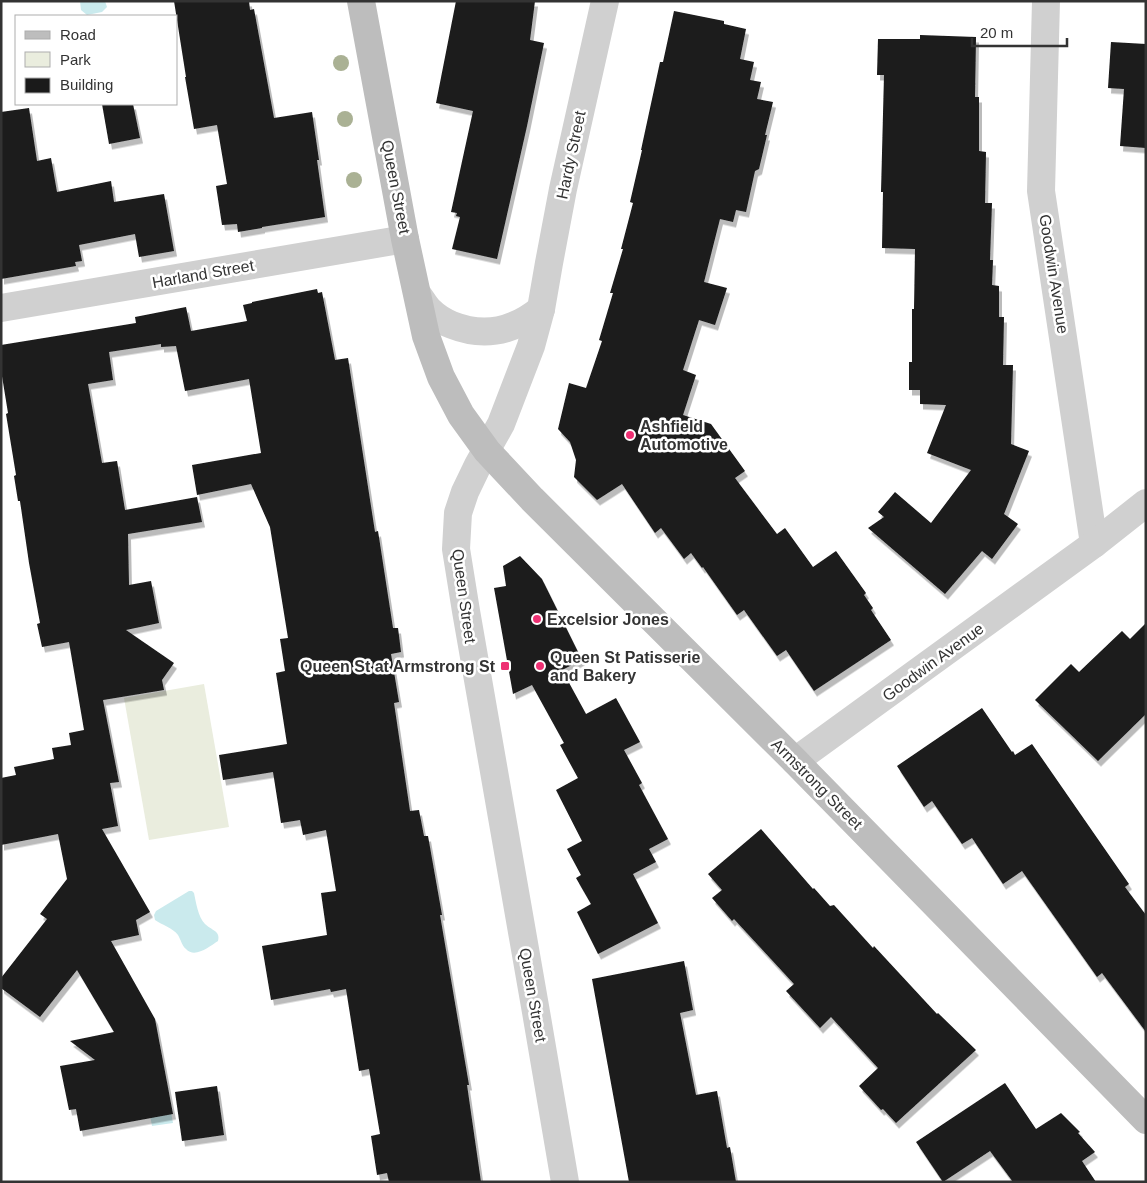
<svg xmlns="http://www.w3.org/2000/svg" width="1147" height="1183" viewBox="0 0 1147 1183" font-family="Arial,sans-serif">
	<defs>
		<filter id="shadow"><feDropShadow dx="3" dy="5.5" stdDeviation="0" flood-color="#0004"/></filter>
	</defs>
	<rect width="100%" height="100%" fill="#fff"/>
	<path fill="#eaedde" d="M 204,684 L 229,827 L 149,840 L 124,698 Z"/>
	<g fill="#caeaed">
		<path d="M 80,1 L 105,1 L 107,7 L 102,12 L 87,15 L 81,10 Z"/>
		<path d="M 189,891 L 192,891 L 194,893 C 196,902 198,917 205,924 C 211,930 221,931 218,941 C 210,946 195,959 186,949 C 182,946 181,940 178,935 C 173,928 162,925 155,920 L 154,915 L 156,911 Z"/>
		<path d="M 165,1081 L 173,1123 L 152,1126 L 149,1110 Z"/>
	</g>
	<g fill="#1a1a1a" filter="url(#shadow)">
		<path d="M 174,1 L 249,1 L 250,10 L 254,9 L 274,118 L 312,112 L 319,160 L 317,160 L 325,217 L 262,227 L 262,228 L 238,232 L 237,224 L 222,225 L 216,186 L 227,184 L 217,125 L 194,129 L 185,77 L 186,77 Z"/>
		<path d="M 456,1 L 535,1 L 530,40 L 544,43 L 527,126 L 497,259 L 452,249 L 460,217 L 456,216 L 457,213 L 451,212 L 473,111 L 436,103 Z"/>
		<path d="M 674,11 L 724,21 L 724,24 L 746,29 L 740,59 L 754,62 L 750,80 L 761,82 L 757,99 L 773,102 L 765,135 L 767,135 L 759,169 L 755,171 L 746,212 L 736,210 L 733,222 L 720,219 L 704,282 L 727,288 L 715,325 L 699,320 L 683,370 L 696,375 L 683,415 L 711,424 L 745,471 L 735,478 L 777,534 L 785,528 L 813,567 L 836,551 L 866,593 L 864,595 L 873,608 L 871,610 L 891,640 L 814,691 L 786,650 L 777,656 L 744,610 L 737,615 L 703,567 L 702,568 L 691,553 L 684,559 L 661,528 L 655,533 L 622,484 L 597,500 L 574,477 L 576,460 L 570,442 L 558,429 L 569,383 L 586,388 L 602,341 L 599,340 L 613,293 L 610,293 L 623,249 L 621,249 L 633,203 L 630,202 L 642,150 L 641,150 L 660,62 L 663,62 Z"/>
		<path d="M 920,35 L 976,37 L 975,97 L 979,97 L 979,151 L 986,152 L 985,203 L 992,203 L 990,260 L 993,260 L 992,285 L 999,286 L 999,317 L 1004,317 L 1003,365 L 1013,365 L 1011,444 L 1029,451 L 1004,514 L 1018,524 L 992,559 L 982,551 L 945,594 L 868,528 L 884,517 L 878,512 L 895,492 L 931,523 L 971,470 L 927,453 L 946,405 L 920,404 L 920,390 L 909,390 L 909,362 L 912,362 L 912,309 L 914,309 L 915,249 L 882,248 L 883,192 L 881,192 L 884,75 L 877,75 L 878,39 L 920,39 Z"/>
		<path d="M 1111,42 L 1146,44 L 1146,148 L 1120,146 L 1124,89 L 1108,88 Z"/>
		<path d="M 102,104 L 133,104 L 140,138 L 109,144 Z"/>
		<path d="M 29,108 L 37,161 L 51,158 L 57,192 L 111,181 L 114,202 L 164,194 L 174,251 L 139,257 L 135,234 L 79,245 L 82,261 L 75,262 L 76,266 L 1,279 L 1,112 Z"/>
		<path d="M 317,289 L 318,293 L 322,292 L 335,360 L 348,358 L 375,532 L 378,531 L 393,628 L 398,628 L 401,652 L 391,654 L 399,702 L 394,703 L 410,811 L 419,810 L 424,836 L 428,836 L 442,915 L 440,915 L 469,1085 L 467,1085 L 481,1182 L 389,1182 L 387,1173 L 377,1175 L 371,1136 L 380,1134 L 369,1069 L 359,1071 L 346,989 L 331,992 L 330,989 L 271,1000 L 262,946 L 327,935 L 321,893 L 336,891 L 326,830 L 303,835 L 300,820 L 281,823 L 273,772 L 223,780 L 219,755 L 287,744 L 276,673 L 285,671 L 280,639 L 288,638 L 270,527 L 251,484 L 197,495 L 192,465 L 261,453 L 249,379 L 185,391 L 176,346 L 161,347 L 161,344 L 109,352 L 113,380 L 88,384 L 102,463 L 117,461 L 125,510 L 197,497 L 202,522 L 128,534 L 129,585 L 151,581 L 159,623 L 126,630 L 174,663 L 162,680 L 164,690 L 103,700 L 119,782 L 110,783 L 118,826 L 102,829 L 150,912 L 136,920 L 139,935 L 111,941 L 155,1019 L 173,1114 L 80,1131 L 76,1109 L 69,1110 L 60,1066 L 95,1060 L 70,1041 L 114,1032 L 77,970 L 40,1017 L 1,988 L 1,978 L 47,919 L 40,914 L 67,879 L 58,834 L 1,845 L 1,778 L 16,775 L 14,767 L 54,759 L 52,748 L 71,745 L 69,733 L 84,730 L 69,642 L 42,647 L 37,624 L 40,623 L 29,563 L 20,501 L 18,501 L 14,476 L 16,475 L 6,414 L 8,413 L 1,370 L 1,345 L 136,323 L 135,317 L 186,307 L 191,331 L 247,321 L 243,305 L 252,303 L 252,302 Z"/>
		<path d="M 520,556 L 542,579 L 582,660 L 562,670 L 586,714 L 616,698 L 640,742 L 624,750 L 642,783 L 639,785 L 668,839 L 649,849 L 656,862 L 633,874 L 658,923 L 598,954 L 577,912 L 591,904 L 576,878 L 581,875 L 567,849 L 582,841 L 556,790 L 578,778 L 560,745 L 564,743 L 532,685 L 513,694 L 494,588 L 506,586 L 503,566 Z"/>
		<path d="M 1146,623 L 1146,714 L 1098,761 L 1035,700 L 1071,664 L 1079,672 L 1122,631 L 1130,639 Z"/>
		<path d="M 982,708 L 1012,752 L 1013,751 L 1015,755 L 1032,744 L 1129,884 L 1125,887 L 1146,915 L 1146,1032 L 1102,973 L 1097,977 L 1022,871 L 1003,884 L 972,838 L 962,844 L 932,801 L 924,807 L 897,766 Z"/>
		<path d="M 761,829 L 813,889 L 814,888 L 830,906 L 834,905 L 873,948 L 874,946 L 937,1014 L 938,1013 L 976,1050 L 896,1123 L 883,1109 L 881,1110 L 859,1086 L 878,1068 L 831,1017 L 820,1028 L 786,991 L 794,984 L 734,919 L 732,921 L 712,898 L 722,890 L 708,874 Z"/>
		<path d="M 684,961 L 693,1010 L 680,1013 L 696,1095 L 717,1091 L 727,1148 L 730,1147 L 736,1182 L 629,1182 L 592,979 Z"/>
		<path d="M 1005,1083 L 1036,1129 L 1061,1113 L 1080,1132 L 1078,1133 L 1095,1152 L 1082,1161 L 1096,1182 L 1013,1182 L 990,1151 L 943,1182 L 916,1142 Z"/>
		<path d="M 217,1086 L 224,1135 L 182,1141 L 175,1092 Z"/>
	</g>
	<g fill="none" stroke-linecap="round" stroke-linejoin="round">
		<g stroke="#d0d0d0" stroke-width="28">
			<path d="M 1046,1 L 1041,191 L 1094,544"/>
			<path d="M 418,295 C 422,300 425,306 429,310 C 435,316 444,322 452,325 C 485,338 514,331 541,309"/>
			<path d="M 1,308 L 405,239"/>
			<path d="M 795,761 L 1094,544 L 1146,503"/>
			<path d="M 565,1182 L 536,1012 L 466,611 L 456,549 L 458,513 L 465,492 L 478,465 L 501,424 L 531,346 L 541,309 L 549,263 L 563,189 L 605,1"/>
		</g>
		<path stroke="#bdbdbd" stroke-width="28" d="M 361,1 L 405,239 L 426,336 L 441,377 L 461,415 L 487,451 L 532,499 L 795,761 L 1146,1120"/>
	</g>
	<g fill="#aab194">
		<circle cx="341" cy="63" r="8"/>
		<circle cx="345" cy="119" r="8"/>
		<circle cx="354" cy="180" r="8"/>
	</g>
	<g fill="#ee3073" stroke="#fff" stroke-width="2">
		<circle cx="630" cy="435" r="5"/>
		<circle cx="537" cy="619" r="5"/>
		<rect x="500" y="661" width="10" height="10" rx="2.5"/>
		<circle cx="540" cy="666" r="5"/>
	</g>
	<g text-anchor="middle" dominant-baseline="central" stroke-width="5" stroke-linejoin="round" paint-order="stroke">
		<g font-size="16" fill="#333" stroke="#fff">
			<text transform="translate(571 155) rotate(-78)">Hardy Street</text>
			<text transform="translate(396 187) rotate(79)">Queen Street</text>
			<text transform="translate(203 274) rotate(-10)">Harland Street</text>
			<text transform="translate(1054 274) rotate(81)">Goodwin Avenue</text>
			<text transform="translate(464 596) rotate(82)">Queen Street</text>
			<text transform="translate(933 662) rotate(-36)">Goodwin Avenue</text>
			<text transform="translate(817 784) rotate(45)">Armstrong Street</text>
			<text transform="translate(533 995) rotate(80)">Queen Street</text>
		</g>
		<g font-size="16" font-weight="bold" fill="#333" stroke="#fff" text-anchor="start">
			<text x="640" y="426">Ashfield<tspan x="640" dy="18">Automotive</tspan></text>
			<text x="547" y="619">Excelsior Jones</text>
			<text x="550" y="657">Queen St Patisserie<tspan x="550" dy="18">and Bakery</tspan></text>
			<text x="495" y="666" text-anchor="end">Queen St at Armstrong St</text>
		</g>
	</g>
	<rect width="1147" height="1183" fill="none" stroke="#333333" stroke-width="5"/>
	<rect x="15" y="15" width="162" height="90" fill="#ffffff" stroke="#adadad"/>
	<rect x="25" y="31" width="25" height="8" fill="#bdbdbd" stroke="#adadad"/>
	<text x="60" y="40" font-size="15" fill="#333333">Road</text>
	<rect x="25" y="52" width="25" height="15" fill="#eaedde" stroke="#adadad"/>
	<text x="60" y="65" font-size="15" fill="#333333">Park</text>
	<rect x="25" y="78" width="25" height="15" fill="#1a1a1a" stroke="#adadad"/>
	<text x="60" y="90" font-size="15" fill="#333333">Building</text>
	<path d="M972 38v8h95v-8" fill="none" stroke="#333333" stroke-width="2.5"/>
	<text x="980" y="38" font-size="15" fill="#333333" stroke="#ffffff" stroke-width="4" paint-order="stroke">20 m</text>
</svg>
